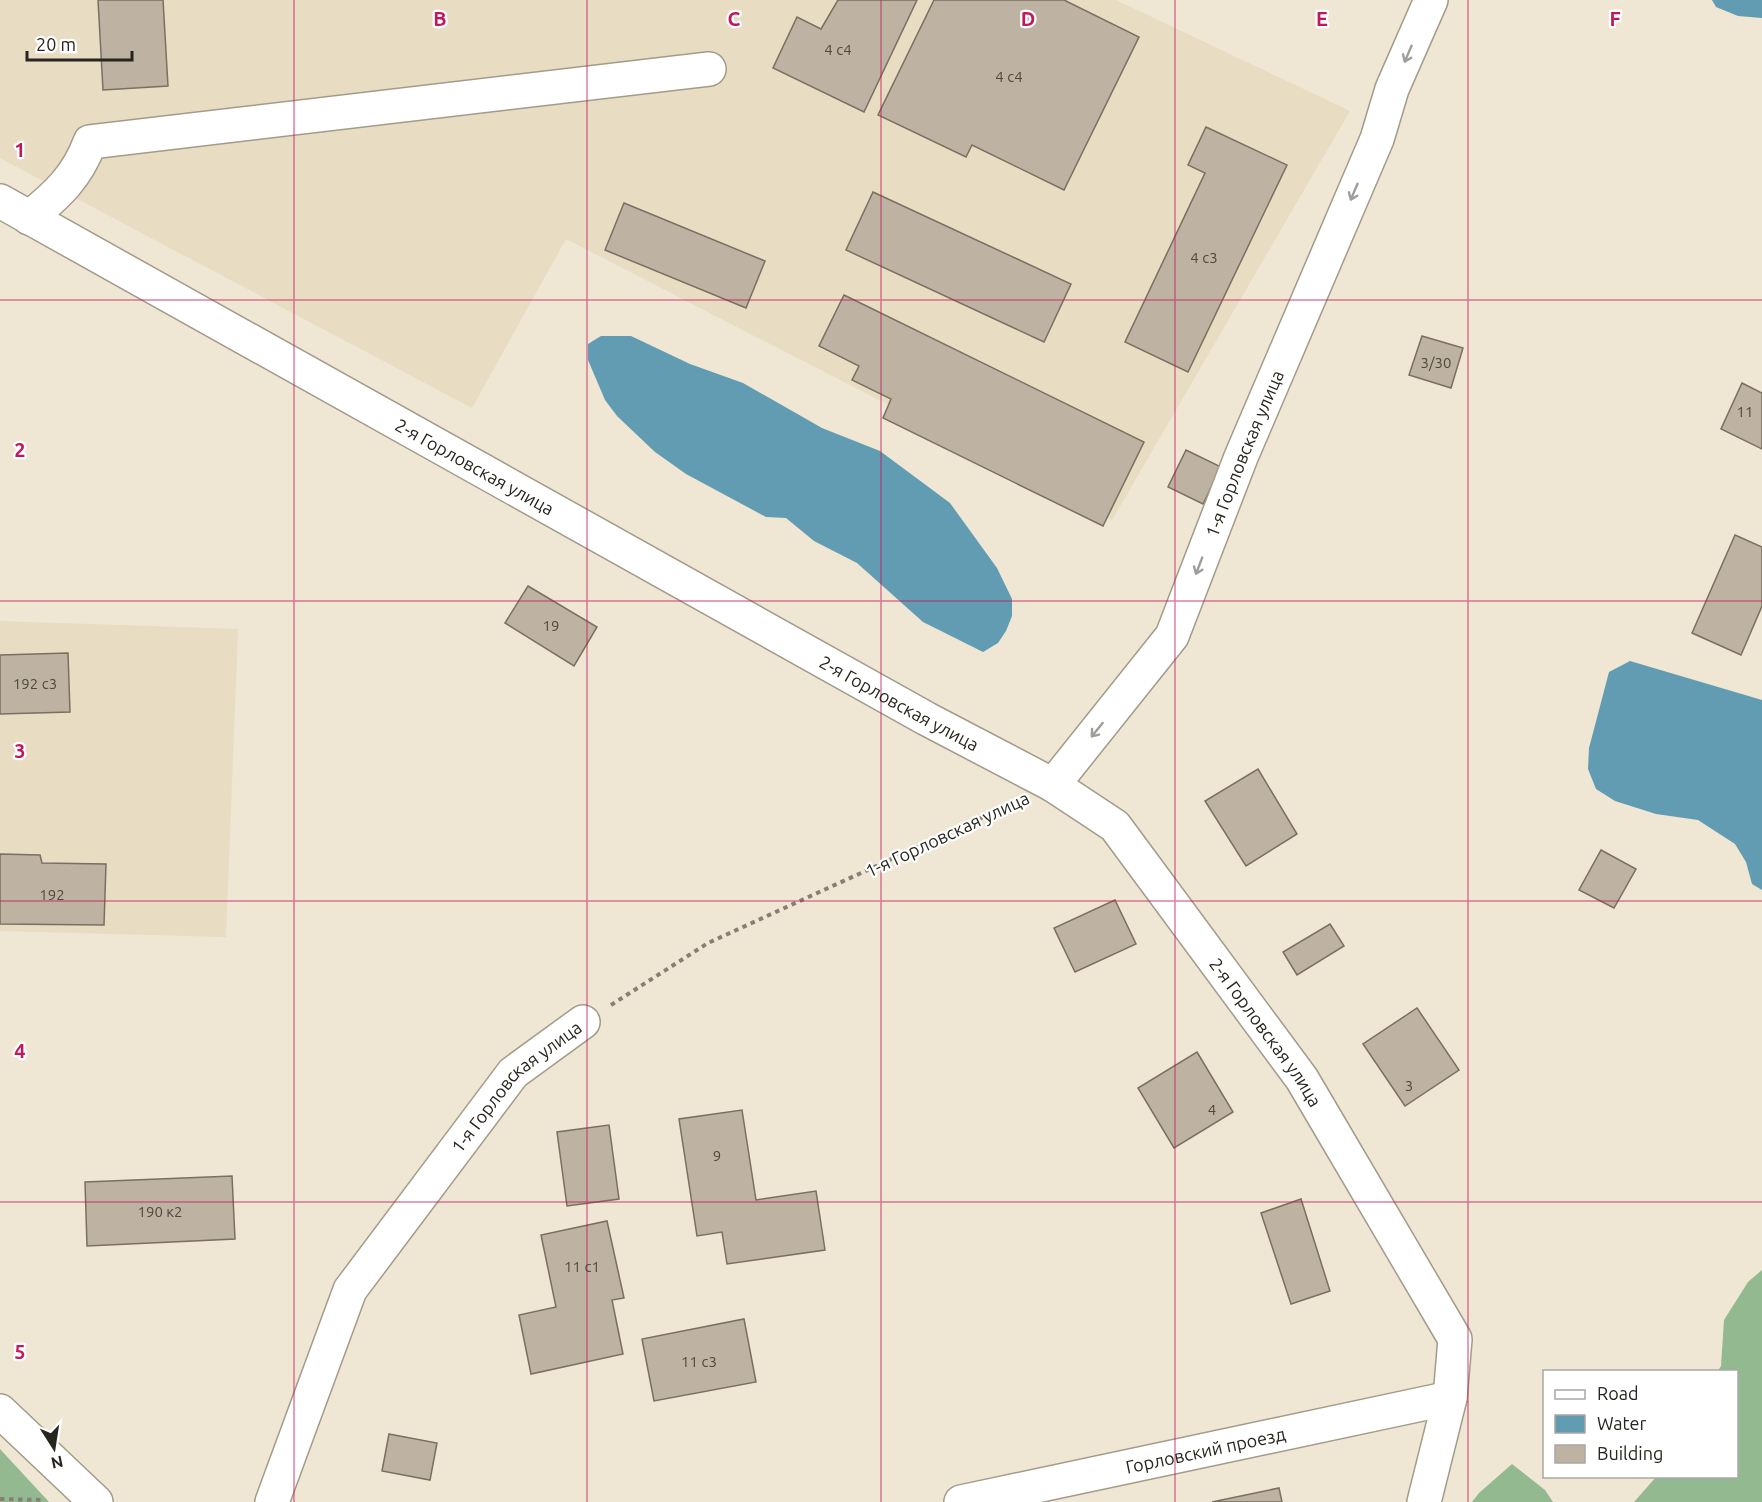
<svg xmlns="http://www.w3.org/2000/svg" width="1762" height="1502" viewBox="0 0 1762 1502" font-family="Ubuntu,sans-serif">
	<rect width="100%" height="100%" fill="#efe6d4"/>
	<g fill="#e8dcc2">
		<path d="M 0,0 L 1116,0 L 1350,111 L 1112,520 L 566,239 L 472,408 L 0,158 Z"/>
		<path d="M 0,621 L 238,629 L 226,937 L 0,931 Z"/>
	</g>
	<g fill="#93b991">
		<path d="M 1762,1270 L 1762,1502 L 1634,1502 L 1656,1477 L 1736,1476 L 1736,1372 L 1718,1371 L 1721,1366 L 1724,1320 L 1748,1282 Z"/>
		<path d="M 0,1449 L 49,1502 L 0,1502 Z"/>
		<path d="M 1512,1464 L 1545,1490 L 1553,1502 L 1472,1502 L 1479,1493 Z"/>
	</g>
	<g fill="#619cb3">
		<path d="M 1712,0 L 1762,0 L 1762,18 L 1738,16 L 1716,7 Z"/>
		<path d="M 601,336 L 631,336 L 690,364 L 743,383 L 822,428 L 880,451 L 950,503 L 997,568 L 1012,599 L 1012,616 L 1006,631 L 998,643 L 983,652 L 923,622 L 857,563 L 814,541 L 786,518 L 766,517 L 686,474 L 655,452 L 617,416 L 605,400 L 588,360 L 588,344 Z"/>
		<path d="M 1630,661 L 1762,700 L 1762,890 L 1752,884 L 1746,862 L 1735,844 L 1698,820 L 1656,814 L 1615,801 L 1596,789 L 1588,769 L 1589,748 L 1609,672 Z"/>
	</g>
	<g fill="#beb3a2" stroke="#7a6f60" stroke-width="1.5">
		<path d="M 98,0 L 163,0 L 168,86 L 103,90 Z"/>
		<path d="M 838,0 L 917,0 L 864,112 L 773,68 L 797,17 L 821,29 Z"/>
		<path d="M 934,0 L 1064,0 L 1139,37 L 1064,190 L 972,145 L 966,157 L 878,115 Z"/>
		<path d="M 1206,127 L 1287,165 L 1188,372 L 1125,342 L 1205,173 L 1188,165 Z"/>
		<path d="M 873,192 L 1071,284 L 1044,342 L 846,250 Z"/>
		<path d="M 624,203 L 765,261 L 746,308 L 605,250 Z"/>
		<path d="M 844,295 L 1144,442 L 1103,526 L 883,418 L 891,399 L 852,380 L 859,366 L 819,346 Z"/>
		<path d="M 1422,336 L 1463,348 L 1451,388 L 1409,375 Z"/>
		<path d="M 1742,383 L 1762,393 L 1762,449 L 1721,429 Z"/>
		<path d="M 1186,450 L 1221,467 L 1203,504 L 1168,487 Z"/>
		<path d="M 1735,535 L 1762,547 L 1762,606 L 1741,655 L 1692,633 Z"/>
		<path d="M 528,586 L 597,627 L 574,666 L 505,623 Z"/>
		<path d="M 68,653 L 70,712 L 0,714 L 0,655 Z"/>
		<path d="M 1258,769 L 1297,834 L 1246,866 L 1205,801 Z"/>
		<path d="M 1601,850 L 1636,869 L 1614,908 L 1579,890 Z"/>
		<path d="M 0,854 L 40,855 L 42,863 L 106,864 L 104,925 L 0,924 Z"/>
		<path d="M 1115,900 L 1136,944 L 1075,972 L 1054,928 Z"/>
		<path d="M 1330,924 L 1344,946 L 1297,975 L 1283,952 Z"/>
		<path d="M 1417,1008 L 1459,1070 L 1405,1106 L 1363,1044 Z"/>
		<path d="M 1197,1052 L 1233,1112 L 1174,1148 L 1138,1088 Z"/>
		<path d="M 742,1110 L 756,1200 L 816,1191 L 825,1250 L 727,1264 L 722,1232 L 697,1236 L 679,1119 Z"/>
		<path d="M 609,1125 L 619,1199 L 567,1206 L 557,1132 Z"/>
		<path d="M 232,1176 L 235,1239 L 87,1246 L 85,1182 Z"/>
		<path d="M 1301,1199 L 1330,1291 L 1291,1304 L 1261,1213 Z"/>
		<path d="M 607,1221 L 624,1298 L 612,1300 L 623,1354 L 531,1374 L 519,1315 L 556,1307 L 541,1235 Z"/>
		<path d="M 744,1319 L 756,1382 L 654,1401 L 642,1339 Z"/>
		<path d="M 389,1434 L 437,1443 L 430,1480 L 382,1471 Z"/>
		<path d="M 1279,1488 L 1282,1502 L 1212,1502 Z"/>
	</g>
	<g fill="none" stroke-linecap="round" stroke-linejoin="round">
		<g stroke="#a39b8a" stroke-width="36">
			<g id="minor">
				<path id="s1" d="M 0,201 L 927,719 L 1053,785 L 1115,826 L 1302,1079 L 1455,1339 L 1450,1398 L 1424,1502"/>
				<path d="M 29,218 C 58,194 77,177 90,142 L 709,69"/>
				<path id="s2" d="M 1053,785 L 1172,636 L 1241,457 L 1377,139 L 1392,89 L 1431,0"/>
				<path d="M 0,1411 L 96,1502"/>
				<path id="s3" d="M 272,1502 L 350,1290 L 513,1073 L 583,1022"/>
				<path id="s4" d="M 961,1502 L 1450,1398"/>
			</g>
		</g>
		<g stroke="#868074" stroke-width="4" stroke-dasharray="4.5 4.5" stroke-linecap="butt">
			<path d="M 611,1005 L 708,943 L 1014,803"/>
			<path d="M 0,1499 L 43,1500"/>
		</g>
		<use href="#minor" stroke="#fff" stroke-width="33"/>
	</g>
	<defs><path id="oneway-shaft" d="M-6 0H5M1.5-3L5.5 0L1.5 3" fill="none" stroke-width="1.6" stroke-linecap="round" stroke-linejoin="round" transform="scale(1.5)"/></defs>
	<g stroke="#9e9d9a">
		<use href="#oneway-shaft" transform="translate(1408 54) rotate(113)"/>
		<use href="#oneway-shaft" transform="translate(1354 192) rotate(113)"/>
		<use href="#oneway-shaft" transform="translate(1199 566) rotate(111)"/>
		<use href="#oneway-shaft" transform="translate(1097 730) rotate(129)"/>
	</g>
	<path fill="none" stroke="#c2185b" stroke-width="1.5" stroke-opacity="0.55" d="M 294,0 L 294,1502M 587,0 L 587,1502M 881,0 L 881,1502M 1175,0 L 1175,1502M 1468,0 L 1468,1502M 0,300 L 1762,300M 0,601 L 1762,601M 0,901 L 1762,901M 0,1202 L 1762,1202"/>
	<g text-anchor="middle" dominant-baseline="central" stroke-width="4.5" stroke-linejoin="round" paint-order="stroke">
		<g font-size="15" fill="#4e483f">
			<text x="838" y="49">4 с4</text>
			<text x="1009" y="76">4 с4</text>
			<text x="1204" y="257">4 с3</text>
			<text x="1436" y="362">3/30</text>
			<text x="1745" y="411">11</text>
			<text x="551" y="625">19</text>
			<text x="35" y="683">192 с3</text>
			<text x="52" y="894">192</text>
			<text x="1409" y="1085">3</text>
			<text x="1212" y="1109">4</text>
			<text x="717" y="1155">9</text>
			<text x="160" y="1211">190 к2</text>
			<text x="582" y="1266">11 с1</text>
			<text x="699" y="1361">11 с3</text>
		</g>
		<g font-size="18" fill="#28251e" stroke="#fff">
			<text stroke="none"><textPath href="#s2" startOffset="387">1-я Горловская улица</textPath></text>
			<text stroke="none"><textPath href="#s1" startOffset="544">2-я Горловская улица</textPath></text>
			<text stroke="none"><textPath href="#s1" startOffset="1030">2-я Горловская улица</textPath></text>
			<text transform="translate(947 834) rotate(-25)">1-я Горловская улица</text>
			<text stroke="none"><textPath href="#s1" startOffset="1534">2-я Горловская улица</textPath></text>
			<text stroke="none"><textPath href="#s3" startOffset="490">1-я Горловская улица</textPath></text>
			<text stroke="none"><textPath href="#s4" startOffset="250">Горловский проезд</textPath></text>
		</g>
	</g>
	<g font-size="20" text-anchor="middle" font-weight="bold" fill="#c2185b" stroke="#fff" stroke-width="4.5" stroke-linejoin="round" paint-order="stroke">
		<text x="440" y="26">B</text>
		<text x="734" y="26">C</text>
		<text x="1028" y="26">D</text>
		<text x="1322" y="26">E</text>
		<text x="1615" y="26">F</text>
		<text x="20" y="157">1</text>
		<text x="20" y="457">2</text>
		<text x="20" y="758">3</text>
		<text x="20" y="1058">4</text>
		<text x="20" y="1359">5</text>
	</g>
	<rect x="1543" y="1370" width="195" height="108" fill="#ffffff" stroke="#a9a8a5" stroke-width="1.5"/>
	<rect x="1555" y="1390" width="30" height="9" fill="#ffffff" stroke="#a9a8a5" stroke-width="1.5"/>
	<text x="1597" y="1400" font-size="18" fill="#28251e">Road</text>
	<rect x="1555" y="1415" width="30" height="18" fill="#619cb3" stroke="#a9a8a5" stroke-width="1.5"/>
	<text x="1597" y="1430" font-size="18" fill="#28251e">Water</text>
	<rect x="1555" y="1445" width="30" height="18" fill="#beb3a2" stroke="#a9a8a5" stroke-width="1.5"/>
	<text x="1597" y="1460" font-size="18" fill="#28251e">Building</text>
	<g transform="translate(54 1448) rotate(168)" stroke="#ffffff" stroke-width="4.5" paint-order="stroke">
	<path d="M0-4.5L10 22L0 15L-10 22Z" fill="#28251e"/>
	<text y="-9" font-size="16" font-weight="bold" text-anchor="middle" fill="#28251e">N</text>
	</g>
	<path d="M27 51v9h105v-9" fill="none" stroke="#28251e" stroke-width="3"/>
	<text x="36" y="51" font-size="18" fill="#28251e" stroke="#ffffff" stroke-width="4.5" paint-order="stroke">20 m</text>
</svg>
